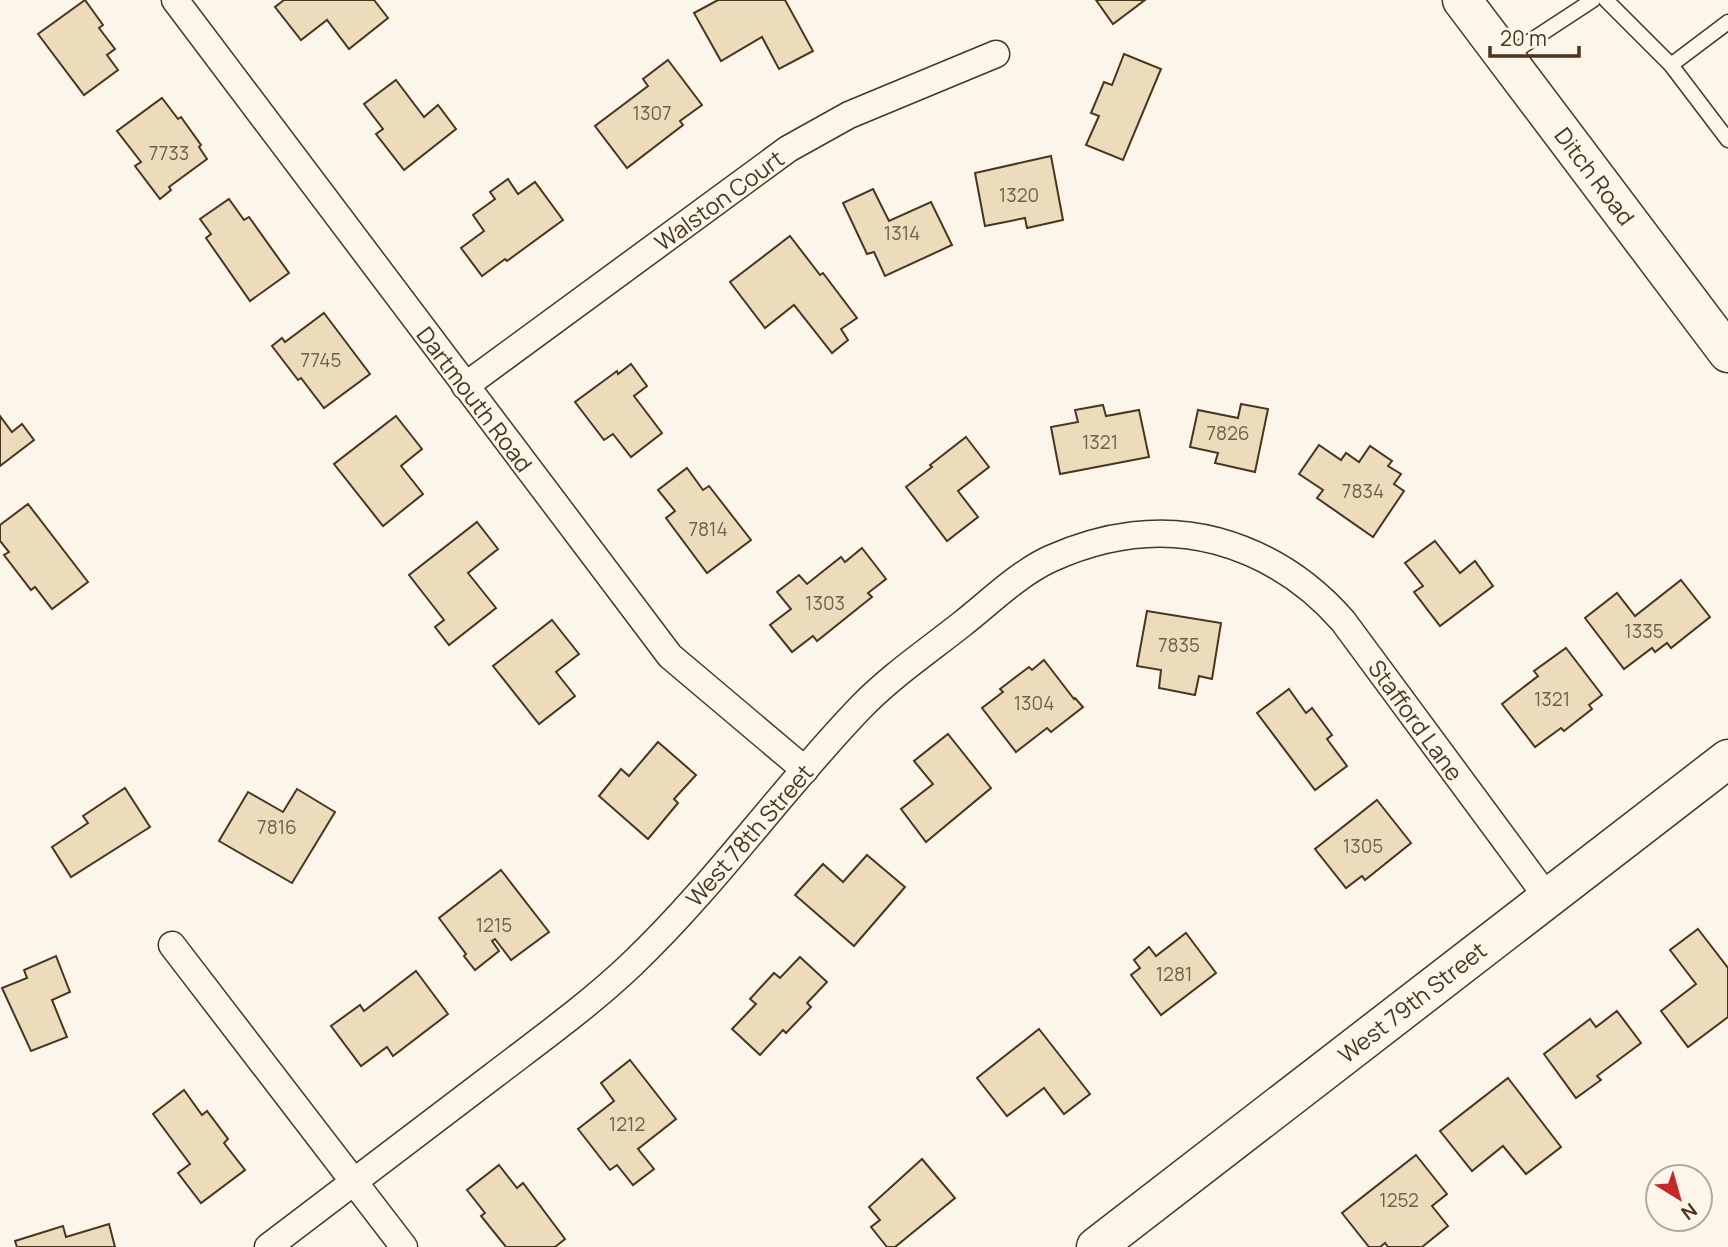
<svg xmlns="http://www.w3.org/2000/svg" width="1728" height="1247" viewBox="0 0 1728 1247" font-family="Manrope,sans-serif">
	<rect width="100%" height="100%" fill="#fbf6e9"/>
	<g fill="#ecdcbc" stroke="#4a3520" stroke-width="2">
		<path d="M 85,0 L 103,25 L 99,28 L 115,49 L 107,55 L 118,70 L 84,95 L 38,34 Z"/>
		<path d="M 284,0 L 374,0 L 388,18 L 349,49 L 327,20 L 301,40 L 275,7 Z"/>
		<path d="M 718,0 L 785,0 L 813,51 L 779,69 L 762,37 L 721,61 L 694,13 Z"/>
		<path d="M 1096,0 L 1145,0 L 1113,24 Z"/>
		<path d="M 1124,54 L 1161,69 L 1123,160 L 1086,145 L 1099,116 L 1091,113 L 1104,82 L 1112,85 Z"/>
		<path d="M 668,60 L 702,105 L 680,121 L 683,125 L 627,168 L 595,126 L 648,86 L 643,79 Z"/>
		<path d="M 396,80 L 424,117 L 438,105 L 456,129 L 404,170 L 376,134 L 383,129 L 364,104 Z"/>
		<path d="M 162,98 L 178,119 L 181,117 L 201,145 L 199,147 L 207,159 L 169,187 L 171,190 L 160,199 L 135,166 L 141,162 L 117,131 Z"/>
		<path d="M 1051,156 L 1063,220 L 1027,228 L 1025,218 L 985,226 L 975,173 Z"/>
		<path d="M 508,179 L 518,194 L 535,182 L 563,220 L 507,261 L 505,259 L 482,276 L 461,248 L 484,231 L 473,215 L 495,199 L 490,192 Z"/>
		<path d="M 873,189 L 889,221 L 931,202 L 952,245 L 885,276 L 874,252 L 867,254 L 843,203 Z"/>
		<path d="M 229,199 L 244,220 L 249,217 L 289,273 L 250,301 L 206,238 L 211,234 L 200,219 Z"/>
		<path d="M 790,236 L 820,275 L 823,273 L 857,318 L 841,329 L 848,340 L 832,353 L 794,305 L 765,328 L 730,282 Z"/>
		<path d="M 324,313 L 370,374 L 324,408 L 301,378 L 298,380 L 272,346 L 282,338 L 285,342 Z"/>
		<path d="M 631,364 L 647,386 L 634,396 L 662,433 L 631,457 L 613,434 L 604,440 L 575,402 L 617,371 L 618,374 Z"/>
		<path d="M 1241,404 L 1268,409 L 1255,472 L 1215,463 L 1218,453 L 1190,447 L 1198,410 L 1238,418 Z"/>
		<path d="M 1103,405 L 1106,416 L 1139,410 L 1149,457 L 1060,474 L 1051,427 L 1078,422 L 1075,410 Z"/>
		<path d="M 0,416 L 12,432 L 22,424 L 34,440 L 0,466 Z"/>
		<path d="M 396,416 L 422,449 L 401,466 L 423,494 L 383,526 L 334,464 Z"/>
		<path d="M 966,437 L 989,467 L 958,491 L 978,517 L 947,541 L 906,487 L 932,467 L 930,465 Z"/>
		<path d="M 1319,445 L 1341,460 L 1346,453 L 1359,462 L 1370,446 L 1392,461 L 1388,466 L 1401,474 L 1394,484 L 1404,491 L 1373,537 L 1317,498 L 1323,490 L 1299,474 Z"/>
		<path d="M 687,468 L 703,490 L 709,486 L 751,540 L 707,573 L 666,518 L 675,511 L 658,490 Z"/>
		<path d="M 28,504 L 88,582 L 52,609 L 35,587 L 31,590 L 4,555 L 9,552 L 0,541 L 0,525 Z"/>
		<path d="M 477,522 L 498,549 L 468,573 L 496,608 L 449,645 L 435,627 L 444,620 L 409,575 Z"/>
		<path d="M 1435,541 L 1460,573 L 1475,561 L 1493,586 L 1440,626 L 1414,592 L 1423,586 L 1405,563 Z"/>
		<path d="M 862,548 L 886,579 L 868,593 L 872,597 L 817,641 L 813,636 L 792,652 L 770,625 L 791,609 L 777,592 L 799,575 L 807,584 L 841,557 L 845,562 Z"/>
		<path d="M 1681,580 L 1710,617 L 1671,648 L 1667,643 L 1655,652 L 1652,648 L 1624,669 L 1585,618 L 1617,593 L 1635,616 Z"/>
		<path d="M 1147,611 L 1221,623 L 1212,679 L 1199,676 L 1195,695 L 1159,688 L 1161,670 L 1137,666 Z"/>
		<path d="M 552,620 L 579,654 L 556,672 L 575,696 L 539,724 L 493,666 Z"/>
		<path d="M 1566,648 L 1602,695 L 1589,705 L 1592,709 L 1564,731 L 1561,728 L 1535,747 L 1502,704 L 1538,676 L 1534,671 Z"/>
		<path d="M 1044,660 L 1074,699 L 1075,698 L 1083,707 L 1051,732 L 1047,728 L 1016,752 L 982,708 L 1003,692 L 1000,689 L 1029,667 L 1032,670 Z"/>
		<path d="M 1289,689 L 1306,713 L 1312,708 L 1332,735 L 1327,739 L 1347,766 L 1315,790 L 1257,713 Z"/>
		<path d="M 948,734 L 991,788 L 926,842 L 901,809 L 933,784 L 914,761 Z"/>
		<path d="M 658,742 L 696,775 L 674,799 L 678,803 L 648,839 L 599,796 L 621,769 L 629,776 Z"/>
		<path d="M 125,788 L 150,827 L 71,877 L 52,847 L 88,823 L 83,816 Z"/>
		<path d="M 297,789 L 335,812 L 292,883 L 219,841 L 248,792 L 283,812 Z"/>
		<path d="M 1377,800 L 1411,843 L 1365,880 L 1362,876 L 1346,888 L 1315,849 Z"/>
		<path d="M 867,855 L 905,887 L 854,946 L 795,895 L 823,864 L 843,882 Z"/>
		<path d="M 501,870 L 549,932 L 511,960 L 495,939 L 492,941 L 499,951 L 475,970 L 464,956 L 466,954 L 439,918 Z"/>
		<path d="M 1698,929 L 1728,968 L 1728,1017 L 1688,1047 L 1661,1011 L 1696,984 L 1670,950 Z"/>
		<path d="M 1186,933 L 1216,973 L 1161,1015 L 1131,975 L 1140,968 L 1134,960 L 1149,947 L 1156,956 Z"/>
		<path d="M 56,956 L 70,992 L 52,1000 L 67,1037 L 31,1051 L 2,988 L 27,978 L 24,970 Z"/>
		<path d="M 800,957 L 827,982 L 807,1003 L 811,1007 L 786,1033 L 783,1030 L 760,1055 L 732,1029 L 756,1004 L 750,999 L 774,973 L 780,978 Z"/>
		<path d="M 416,971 L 448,1014 L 393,1056 L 387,1047 L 361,1066 L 331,1026 L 360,1005 L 364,1011 Z"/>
		<path d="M 1617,1011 L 1641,1043 L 1597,1076 L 1601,1080 L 1576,1098 L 1544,1054 L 1590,1019 L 1596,1027 Z"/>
		<path d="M 1039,1029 L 1090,1094 L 1064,1114 L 1044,1088 L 1007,1116 L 977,1078 Z"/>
		<path d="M 630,1060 L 676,1119 L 638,1149 L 654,1169 L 633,1185 L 617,1165 L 610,1170 L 578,1129 L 614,1101 L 601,1083 Z"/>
		<path d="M 1508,1078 L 1561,1147 L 1526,1174 L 1503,1146 L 1472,1171 L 1440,1131 Z"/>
		<path d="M 184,1090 L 202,1115 L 207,1111 L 228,1139 L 224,1143 L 245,1170 L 201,1203 L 178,1173 L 190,1164 L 153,1114 Z"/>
		<path d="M 1416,1155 L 1447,1194 L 1432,1206 L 1448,1226 L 1422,1247 L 1388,1247 L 1385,1243 L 1380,1247 L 1369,1247 L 1342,1213 Z"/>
		<path d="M 922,1159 L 955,1198 L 895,1247 L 887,1247 L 871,1227 L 880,1220 L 869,1207 Z"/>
		<path d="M 499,1165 L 517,1188 L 523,1183 L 565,1239 L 555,1247 L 506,1247 L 481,1216 L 485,1213 L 467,1190 Z"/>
		<path d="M 109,1224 L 115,1247 L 17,1247 L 15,1241 L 63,1226 L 66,1237 Z"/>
	</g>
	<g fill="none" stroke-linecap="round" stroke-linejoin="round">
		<g stroke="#4a3520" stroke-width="17">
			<g id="lane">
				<path d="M 1606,0 L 1671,65 L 1728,140"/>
				<path d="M 1506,57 L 1593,0"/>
				<path d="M 1671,65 L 1728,22"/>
			</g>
		</g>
		<g stroke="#4a3520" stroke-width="29">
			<g id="street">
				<path d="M 175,0 L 670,656 L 805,770"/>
				<path d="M 465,386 L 788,149 L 849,115 L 996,54"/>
				<path d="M 172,945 L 404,1247"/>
				<path d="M 268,1247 C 343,1190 418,1133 493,1076 C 540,1040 589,1005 632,964 C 715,885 781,790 861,707 C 891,676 928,651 962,624 C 990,602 1018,574 1050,559 C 1103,535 1161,526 1217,541 C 1268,555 1309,582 1343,621 L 1547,897"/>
			</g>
		</g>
		<g stroke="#4a3520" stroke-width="41">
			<g id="secondary">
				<path d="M 1462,0 L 1728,353"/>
				<path d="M 1096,1247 L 1728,759"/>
			</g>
		</g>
		<use href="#lane" stroke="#fbf6e9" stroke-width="14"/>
		<use href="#street" stroke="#fbf6e9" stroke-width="26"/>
		<use href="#secondary" stroke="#fbf6e9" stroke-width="38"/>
	</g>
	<g text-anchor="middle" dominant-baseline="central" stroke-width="5" stroke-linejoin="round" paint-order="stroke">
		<g font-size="19" fill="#725f47">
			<text x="652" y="113">1307</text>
			<text x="169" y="153">7733</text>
			<text x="1019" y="195">1320</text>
			<text x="902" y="233">1314</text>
			<text x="321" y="360">7745</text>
			<text x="1228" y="433">7826</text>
			<text x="1100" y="442">1321</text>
			<text x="1363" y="491">7834</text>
			<text x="708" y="529">7814</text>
			<text x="825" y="603">1303</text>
			<text x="1644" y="631">1335</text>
			<text x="1179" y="645">7835</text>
			<text x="1552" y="699">1321</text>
			<text x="1034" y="703">1304</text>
			<text x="277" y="827">7816</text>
			<text x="1363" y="846">1305</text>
			<text x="494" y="925">1215</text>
			<text x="1174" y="974">1281</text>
			<text x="627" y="1124">1212</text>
			<text x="1399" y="1200">1252</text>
		</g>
		<g font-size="23" fill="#4a3520" stroke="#fbf6e9">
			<text transform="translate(1595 176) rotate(53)">Ditch Road</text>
			<text transform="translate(719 200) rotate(-36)">Walston Court</text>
			<text transform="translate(475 399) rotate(53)">Dartmouth Road</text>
			<text transform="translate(1416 720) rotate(54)">Stafford Lane</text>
			<text transform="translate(749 835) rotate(-49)">West 78th Street</text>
			<text transform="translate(1412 1002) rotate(-38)">West 79th Street</text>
		</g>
	</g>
	<g transform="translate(1679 1198) rotate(143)"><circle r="33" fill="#fbf6e9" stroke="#b4a999" stroke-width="2"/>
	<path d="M0-5L12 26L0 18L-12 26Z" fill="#c62828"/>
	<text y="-10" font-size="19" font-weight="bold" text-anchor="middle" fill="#4a3520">N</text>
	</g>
	<path d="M1490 46v10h89v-10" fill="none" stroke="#4a3520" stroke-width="3.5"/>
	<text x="1500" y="46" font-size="21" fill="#4a3520" stroke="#fbf6e9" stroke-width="5" paint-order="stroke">20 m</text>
</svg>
